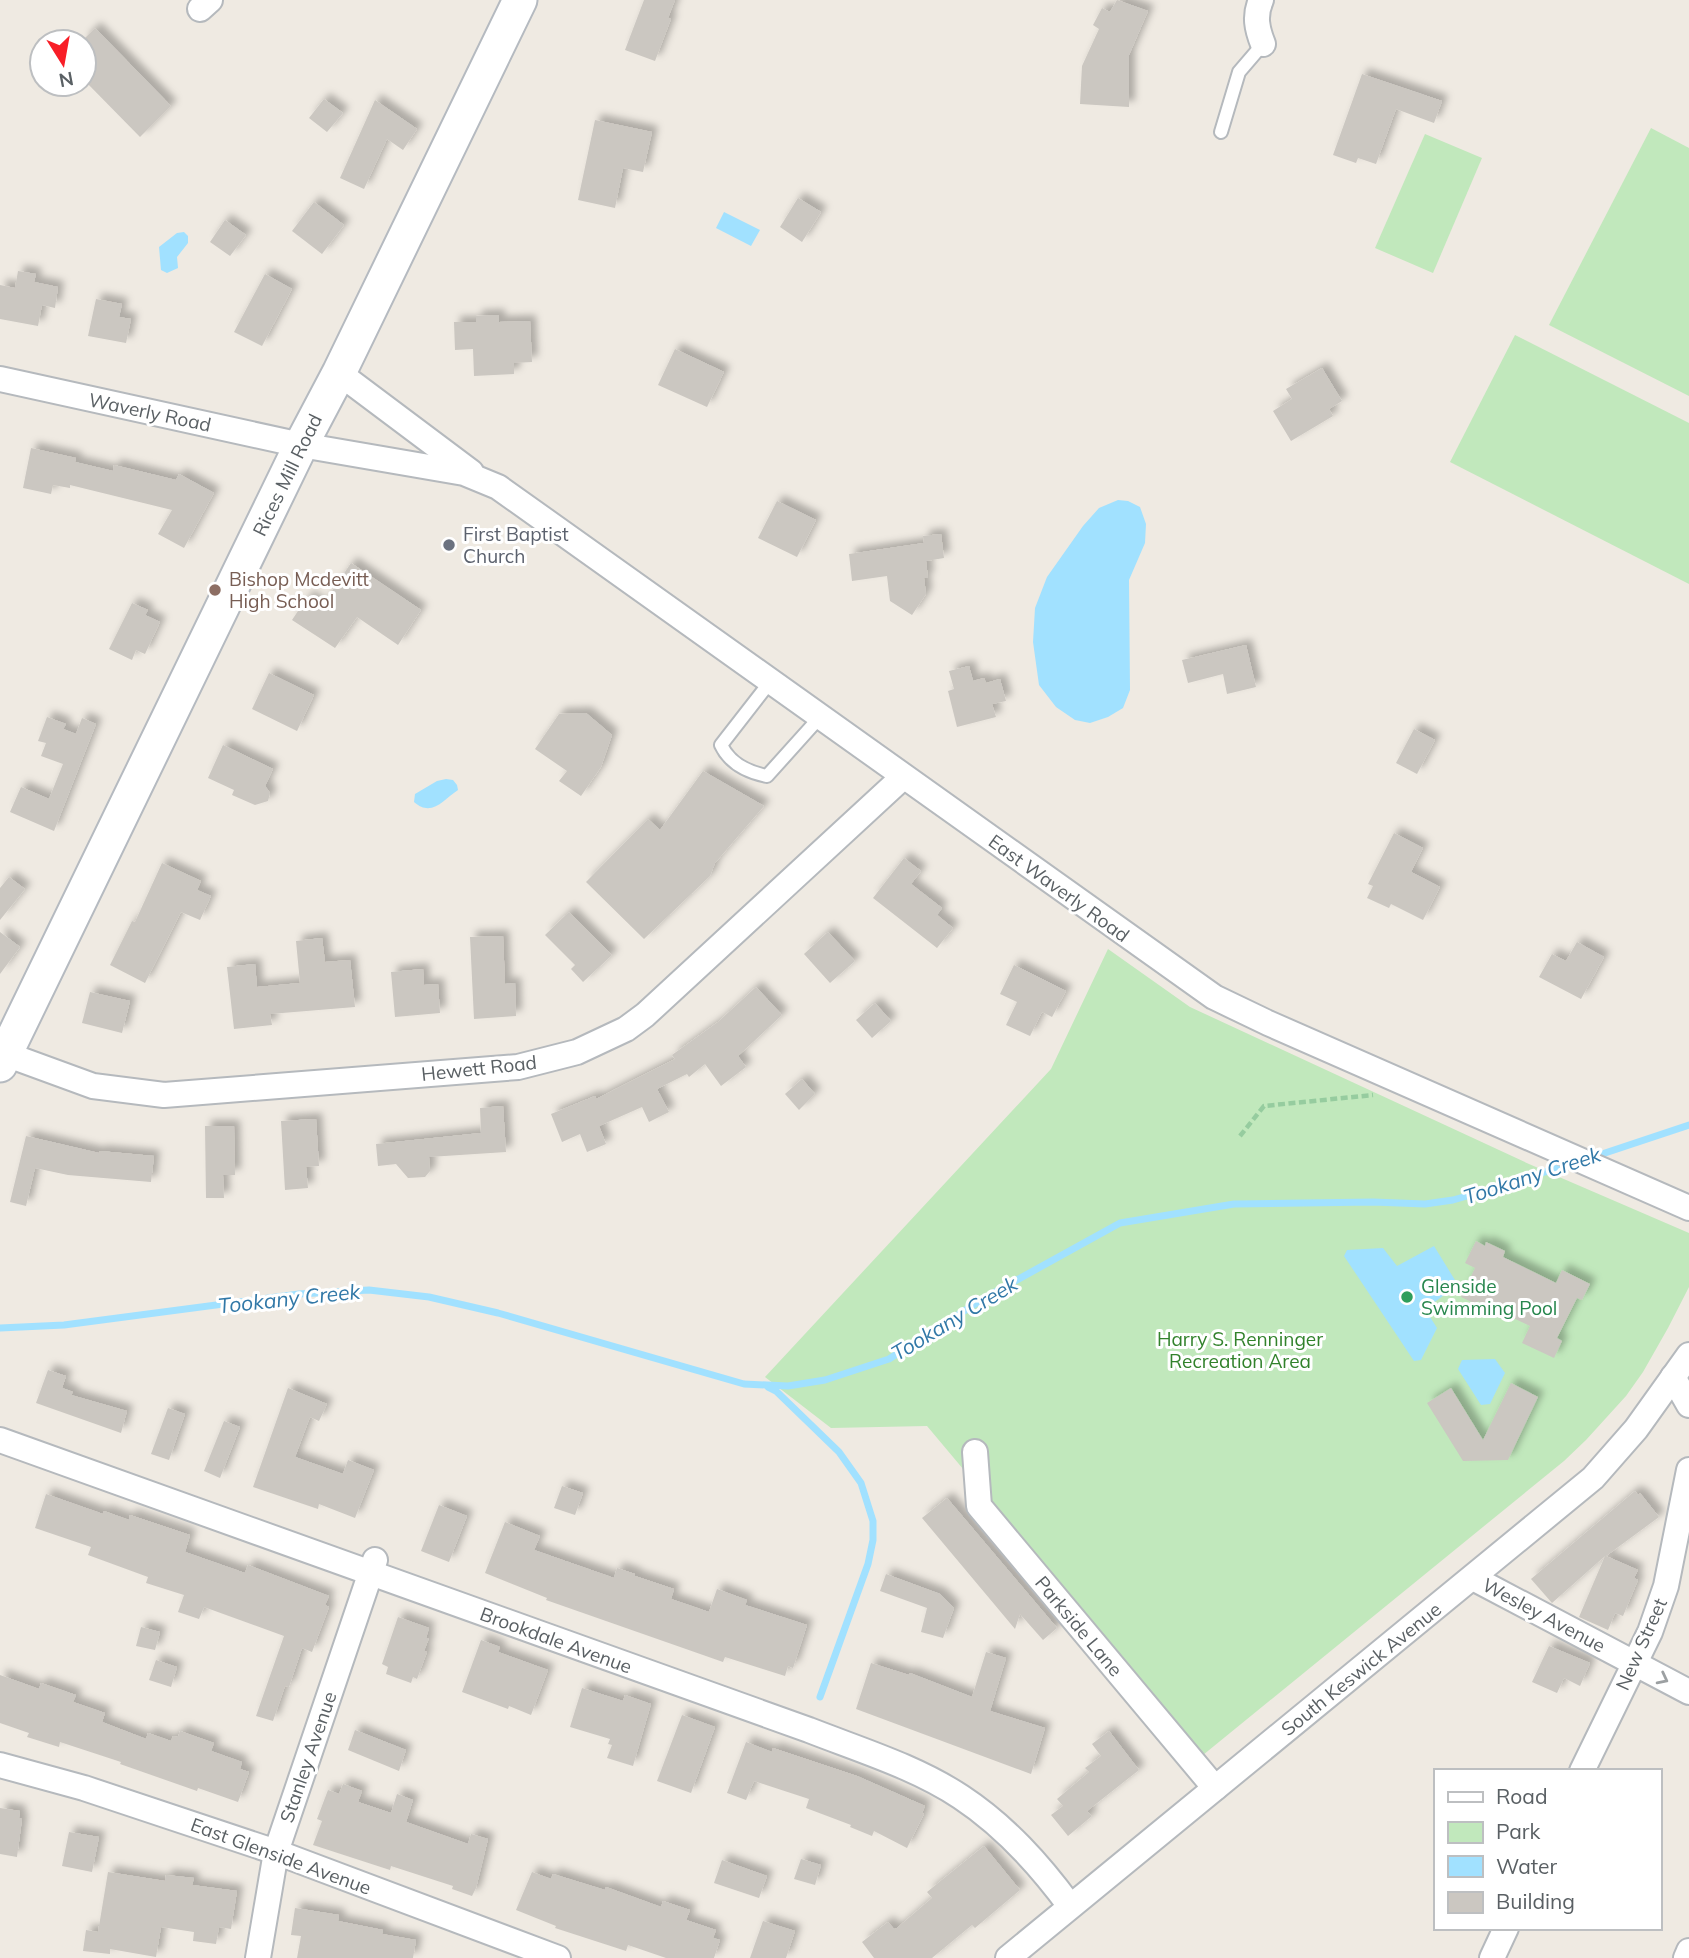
<svg xmlns="http://www.w3.org/2000/svg" width="1689" height="1958" viewBox="0 0 1689 1958" font-family="Mulish,sans-serif">
	<defs>
		<filter id="shadow"><feDropShadow dx="6" dy="-6" stdDeviation="3.5" flood-color="#0004"/></filter>
	</defs>
	<rect width="100%" height="100%" fill="#efeae2"/>
	<g fill="#c1e8bc">
		<path d="M 1651,128 L 1689,148 L 1689,396 L 1549,325 Z"/>
		<path d="M 1425,134 L 1482,158 L 1433,273 L 1375,248 Z"/>
		<path d="M 1515,335 L 1689,423 L 1689,584 L 1450,462 Z"/>
		<path d="M 1108,949 L 1190,1007 L 1529,1164 L 1689,1233 L 1689,1287 L 1668,1328 L 1643,1372 L 1626,1396 L 1586,1440 L 1564,1461 L 1203,1755 L 927,1426 L 831,1428 L 765,1377 L 1051,1069 Z"/>
	</g>
	<g fill="#a1e1ff">
		<path d="M 724,212 L 760,230 L 751,246 L 716,228 Z"/>
		<path d="M 184,232 L 188,236 L 188,243 L 177,257 L 178,268 L 167,273 L 161,270 L 159,247 L 177,233 Z"/>
		<path d="M 1118,500 L 1128,501 L 1140,507 L 1146,524 L 1145,543 L 1129,580 L 1130,690 L 1123,708 L 1108,717 L 1090,723 L 1075,720 L 1056,707 L 1039,685 L 1033,642 L 1035,608 L 1047,577 L 1083,526 L 1099,508 Z"/>
		<path d="M 446,779 L 453,780 L 457,785 L 458,790 C 444,799 432,818 414,802 L 415,794 L 437,781 Z"/>
		<path d="M 1434,1246 L 1458,1285 L 1425,1309 L 1437,1328 L 1421,1360 L 1414,1361 L 1344,1256 L 1347,1250 L 1383,1248 L 1397,1266 Z"/>
		<path d="M 1495,1359 L 1505,1373 L 1490,1404 L 1481,1405 L 1458,1369 L 1462,1360 Z"/>
	</g>
	<g fill="none" stroke-linecap="round" stroke-linejoin="round">
		<g stroke="#a1e1ff" stroke-width="7">
			<path d="M 1590,1158 L 1689,1125"/>
			<path d="M 0,1328 L 64,1325 L 299,1294 L 369,1290 L 429,1297 L 498,1313 L 744,1384 L 788,1386 L 825,1380 L 889,1359 L 986,1297 L 1120,1223 L 1234,1204 L 1373,1202 L 1425,1204 L 1453,1200 L 1502,1186 L 1572,1163"/>
			<path d="M 768,1387 L 776,1391 L 839,1452 L 861,1483 L 873,1521 L 873,1540 L 868,1564 L 820,1697"/>
		</g>
	</g>
	<g fill="#cbc7c1" filter="url(#shadow)">
		<path d="M 644,0 L 675,0 L 668,18 L 671,19 L 655,61 L 625,50 Z"/>
		<path d="M 1117,0 L 1148,11 L 1129,55 L 1129,107 L 1080,104 L 1082,66 L 1099,29 L 1093,25 L 1102,8 L 1110,12 Z"/>
		<path d="M 95,28 L 171,106 L 140,137 L 84,80 L 84,39 Z"/>
		<path d="M 1362,74 L 1442,101 L 1434,123 L 1396,109 L 1376,164 L 1358,158 L 1356,163 L 1333,155 Z"/>
		<path d="M 324,99 L 343,113 L 327,132 L 309,118 Z"/>
		<path d="M 375,100 L 417,129 L 403,150 L 387,139 L 364,189 L 340,178 Z"/>
		<path d="M 595,120 L 652,132 L 643,172 L 623,168 L 615,208 L 578,200 Z"/>
		<path d="M 798,198 L 821,212 L 802,242 L 780,227 Z"/>
		<path d="M 314,202 L 344,225 L 322,254 L 292,231 Z"/>
		<path d="M 225,220 L 246,235 L 230,256 L 210,242 Z"/>
		<path d="M 18,271 L 36,274 L 34,282 L 58,287 L 55,308 L 42,305 L 38,326 L 0,319 L 0,285 L 15,288 Z"/>
		<path d="M 265,274 L 292,289 L 262,346 L 234,332 Z"/>
		<path d="M 96,299 L 122,304 L 119,317 L 131,319 L 126,343 L 88,336 Z"/>
		<path d="M 499,315 L 499,322 L 530,321 L 532,362 L 514,363 L 514,374 L 474,376 L 473,349 L 455,350 L 454,322 L 476,322 L 476,316 Z"/>
		<path d="M 675,349 L 724,372 L 707,407 L 658,385 Z"/>
		<path d="M 1322,368 L 1342,401 L 1329,409 L 1333,416 L 1291,441 L 1273,411 L 1292,399 L 1286,389 Z"/>
		<path d="M 31,448 L 76,458 L 75,462 L 113,471 L 114,465 L 176,480 L 179,474 L 214,493 L 184,548 L 158,534 L 172,510 L 70,485 L 70,488 L 53,485 L 51,494 L 23,488 Z"/>
		<path d="M 777,501 L 816,520 L 797,557 L 758,538 Z"/>
		<path d="M 941,534 L 944,558 L 926,561 L 928,578 L 924,578 L 926,594 L 912,615 L 890,601 L 887,576 L 852,581 L 849,554 L 924,543 L 923,536 Z"/>
		<path d="M 351,563 L 421,610 L 398,645 L 357,617 L 335,648 L 292,620 L 308,596 L 322,606 Z"/>
		<path d="M 132,603 L 148,610 L 145,615 L 160,622 L 145,654 L 136,650 L 132,660 L 109,649 Z"/>
		<path d="M 1246,645 L 1256,687 L 1227,694 L 1223,674 L 1188,683 L 1182,660 Z"/>
		<path d="M 969,666 L 973,681 L 984,678 L 986,683 L 1000,679 L 1006,701 L 992,704 L 996,717 L 957,727 L 948,691 L 954,689 L 949,671 Z"/>
		<path d="M 269,673 L 314,695 L 297,731 L 252,709 Z"/>
		<path d="M 586,713 L 612,735 L 601,767 L 581,796 L 559,781 L 567,771 L 535,749 L 559,714 Z"/>
		<path d="M 47,717 L 66,724 L 63,729 L 76,734 L 82,718 L 96,724 L 54,831 L 10,812 L 21,787 L 49,799 L 63,764 L 41,756 L 46,743 L 38,741 Z"/>
		<path d="M 1414,729 L 1435,740 L 1417,774 L 1396,763 Z"/>
		<path d="M 223,745 L 273,769 L 265,786 L 270,793 L 268,801 L 255,805 L 232,795 L 234,790 L 208,778 Z"/>
		<path d="M 703,771 L 764,806 L 715,863 L 710,876 L 644,939 L 586,882 L 648,819 L 660,830 Z"/>
		<path d="M 1394,833 L 1423,848 L 1411,872 L 1440,887 L 1423,920 L 1391,904 L 1389,908 L 1367,898 L 1373,886 L 1368,884 Z"/>
		<path d="M 904,858 L 921,871 L 911,884 L 942,908 L 937,915 L 953,928 L 937,948 L 873,898 Z"/>
		<path d="M 162,863 L 201,881 L 197,890 L 211,896 L 200,920 L 181,912 L 145,983 L 110,965 L 132,921 L 135,922 Z"/>
		<path d="M 9,877 L 25,889 L 0,920 L 0,888 Z"/>
		<path d="M 569,912 L 612,955 L 583,982 L 571,969 L 575,965 L 545,935 Z"/>
		<path d="M 0,932 L 20,947 L 0,974 Z"/>
		<path d="M 828,932 L 855,961 L 830,983 L 804,954 Z"/>
		<path d="M 503,936 L 505,984 L 515,983 L 516,1016 L 474,1019 L 470,937 Z"/>
		<path d="M 322,938 L 325,962 L 350,960 L 355,1007 L 270,1014 L 272,1025 L 234,1029 L 227,967 L 255,964 L 257,987 L 300,983 L 296,941 Z"/>
		<path d="M 1577,942 L 1604,957 L 1581,999 L 1539,977 L 1552,954 L 1566,961 Z"/>
		<path d="M 1014,965 L 1066,991 L 1052,1017 L 1042,1012 L 1030,1036 L 1006,1025 L 1017,1002 L 1000,994 Z"/>
		<path d="M 423,969 L 424,985 L 438,984 L 440,1013 L 395,1017 L 391,972 Z"/>
		<path d="M 756,987 L 782,1015 L 738,1056 L 746,1067 L 721,1086 L 705,1064 L 689,1077 L 687,1074 L 657,1089 L 669,1112 L 649,1122 L 642,1107 L 599,1126 L 606,1144 L 587,1152 L 580,1134 L 562,1142 L 551,1114 L 595,1096 L 596,1099 L 675,1059 L 672,1055 L 718,1022 Z"/>
		<path d="M 90,992 L 130,1001 L 122,1033 L 82,1023 Z"/>
		<path d="M 875,1003 L 891,1021 L 872,1038 L 856,1020 Z"/>
		<path d="M 802,1079 L 815,1094 L 799,1110 L 785,1094 Z"/>
		<path d="M 503,1106 L 506,1152 L 429,1157 L 430,1171 L 425,1177 L 408,1178 L 396,1164 L 378,1166 L 376,1144 L 481,1133 L 480,1108 Z"/>
		<path d="M 316,1119 L 319,1166 L 306,1167 L 308,1188 L 285,1190 L 281,1121 Z"/>
		<path d="M 205,1126 L 234,1126 L 235,1175 L 223,1175 L 224,1198 L 206,1198 Z"/>
		<path d="M 26,1136 L 99,1153 L 100,1151 L 154,1156 L 151,1182 L 68,1175 L 35,1168 L 26,1206 L 10,1202 Z"/>
		<path d="M 1476,1241 L 1485,1246 L 1486,1242 L 1505,1251 L 1503,1257 L 1556,1283 L 1562,1270 L 1590,1284 L 1582,1300 L 1577,1298 L 1557,1338 L 1562,1341 L 1554,1358 L 1522,1343 L 1530,1326 L 1478,1301 L 1476,1304 L 1461,1297 L 1475,1268 L 1465,1263 Z"/>
		<path d="M 48,1370 L 66,1376 L 62,1388 L 73,1392 L 71,1395 L 127,1411 L 121,1433 L 36,1403 Z"/>
		<path d="M 1511,1383 L 1538,1397 L 1508,1460 L 1463,1461 L 1427,1403 L 1451,1388 L 1483,1440 Z"/>
		<path d="M 288,1388 L 327,1404 L 319,1421 L 310,1417 L 295,1457 L 343,1474 L 348,1460 L 374,1470 L 355,1518 L 319,1504 L 318,1509 L 253,1487 Z"/>
		<path d="M 168,1408 L 185,1414 L 169,1460 L 151,1454 Z"/>
		<path d="M 224,1421 L 240,1427 L 220,1478 L 204,1471 Z"/>
		<path d="M 562,1486 L 583,1493 L 575,1515 L 554,1508 Z"/>
		<path d="M 1635,1491 L 1638,1495 L 1640,1493 L 1659,1517 L 1606,1556 L 1638,1570 L 1634,1578 L 1638,1580 L 1623,1616 L 1615,1613 L 1608,1630 L 1579,1617 L 1605,1556 L 1552,1603 L 1531,1579 Z"/>
		<path d="M 46,1494 L 103,1514 L 104,1511 L 129,1520 L 130,1515 L 190,1535 L 185,1552 L 245,1573 L 248,1565 L 329,1596 L 325,1605 L 329,1607 L 312,1652 L 302,1648 L 289,1687 L 285,1686 L 273,1721 L 256,1716 L 284,1636 L 204,1607 L 199,1619 L 178,1612 L 184,1595 L 146,1583 L 148,1577 L 88,1555 L 91,1547 L 35,1528 Z"/>
		<path d="M 947,1498 L 1057,1628 L 1043,1640 L 1020,1614 L 1015,1629 L 922,1518 Z"/>
		<path d="M 439,1505 L 467,1516 L 449,1562 L 421,1551 Z"/>
		<path d="M 505,1522 L 540,1536 L 534,1550 L 614,1578 L 617,1568 L 635,1574 L 635,1576 L 674,1589 L 671,1599 L 709,1612 L 717,1589 L 747,1600 L 745,1605 L 807,1625 L 793,1668 L 788,1666 L 785,1676 L 725,1657 L 723,1662 L 546,1600 L 547,1598 L 485,1573 Z"/>
		<path d="M 886,1574 L 940,1594 L 954,1608 L 943,1638 L 921,1632 L 927,1608 L 880,1591 Z"/>
		<path d="M 398,1617 L 429,1628 L 426,1638 L 429,1638 L 424,1651 L 427,1652 L 417,1679 L 413,1677 L 411,1683 L 386,1674 L 388,1667 L 382,1664 Z"/>
		<path d="M 141,1627 L 160,1632 L 155,1650 L 136,1646 Z"/>
		<path d="M 481,1640 L 500,1647 L 498,1652 L 548,1670 L 531,1715 L 509,1706 L 508,1709 L 462,1692 Z"/>
		<path d="M 1549,1646 L 1590,1663 L 1580,1686 L 1564,1678 L 1557,1693 L 1532,1682 Z"/>
		<path d="M 986,1652 L 1006,1658 L 990,1711 L 1045,1728 L 1031,1774 L 856,1709 L 871,1663 L 909,1675 L 910,1673 L 972,1697 Z"/>
		<path d="M 156,1660 L 177,1667 L 171,1687 L 149,1680 Z"/>
		<path d="M 0,1675 L 39,1689 L 41,1683 L 76,1695 L 73,1702 L 105,1713 L 102,1722 L 146,1739 L 148,1733 L 171,1741 L 173,1736 L 178,1737 L 180,1731 L 214,1743 L 211,1751 L 242,1762 L 240,1769 L 249,1772 L 238,1802 L 198,1788 L 197,1791 L 120,1764 L 121,1762 L 60,1742 L 59,1747 L 27,1737 L 29,1733 L 0,1723 Z"/>
		<path d="M 582,1688 L 623,1701 L 625,1695 L 651,1704 L 633,1766 L 607,1758 L 612,1745 L 608,1744 L 610,1739 L 570,1727 Z"/>
		<path d="M 682,1715 L 715,1727 L 691,1793 L 657,1781 Z"/>
		<path d="M 355,1730 L 406,1750 L 399,1771 L 348,1750 Z"/>
		<path d="M 1109,1731 L 1139,1770 L 1087,1811 L 1092,1816 L 1068,1836 L 1051,1815 L 1063,1806 L 1057,1799 L 1089,1772 L 1085,1768 L 1101,1756 L 1092,1744 Z"/>
		<path d="M 746,1742 L 772,1752 L 773,1748 L 857,1776 L 925,1806 L 922,1813 L 924,1814 L 907,1848 L 874,1831 L 872,1836 L 850,1827 L 851,1825 L 806,1808 L 809,1799 L 754,1781 L 746,1800 L 727,1793 Z"/>
		<path d="M 343,1784 L 362,1791 L 358,1802 L 391,1813 L 397,1794 L 413,1800 L 406,1822 L 468,1844 L 471,1834 L 488,1839 L 476,1888 L 472,1896 L 452,1889 L 453,1886 L 391,1866 L 390,1870 L 313,1845 L 322,1821 L 317,1819 L 328,1790 L 339,1794 Z"/>
		<path d="M 0,1808 L 20,1811 L 19,1818 L 22,1819 L 17,1857 L 0,1854 Z"/>
		<path d="M 69,1832 L 99,1837 L 92,1872 L 62,1866 Z"/>
		<path d="M 984,1846 L 1020,1890 L 975,1928 L 972,1925 L 932,1958 L 874,1958 L 862,1942 L 888,1922 L 894,1929 L 897,1928 L 932,1898 L 927,1892 Z"/>
		<path d="M 801,1859 L 821,1865 L 815,1885 L 794,1879 Z"/>
		<path d="M 722,1860 L 767,1876 L 759,1898 L 714,1883 Z"/>
		<path d="M 108,1872 L 165,1881 L 166,1875 L 194,1878 L 192,1885 L 237,1891 L 231,1929 L 219,1927 L 216,1944 L 193,1941 L 194,1932 L 161,1927 L 156,1957 L 110,1949 L 110,1954 L 83,1951 L 86,1930 L 98,1932 Z"/>
		<path d="M 532,1872 L 551,1879 L 553,1874 L 605,1890 L 606,1887 L 661,1907 L 663,1901 L 690,1910 L 686,1920 L 716,1930 L 713,1938 L 720,1940 L 714,1958 L 666,1958 L 628,1945 L 626,1951 L 555,1928 L 556,1926 L 516,1910 Z"/>
		<path d="M 295,1908 L 339,1915 L 338,1921 L 383,1930 L 382,1934 L 416,1940 L 413,1958 L 297,1958 L 301,1936 L 291,1935 Z"/>
		<path d="M 763,1921 L 795,1931 L 786,1958 L 750,1958 Z"/>
	</g>
	<g fill="none" stroke-linecap="round" stroke-linejoin="round">
		<g stroke="#b5b9bd" stroke-width="16">
			<g id="lane">
				<path d="M 1221,132 L 1239,72 L 1263,44"/>
				<path d="M 770,682 L 721,745 C 730,764 747,772 767,776 L 820,717"/>
			</g>
		</g>
		<g stroke="#b5b9bd" stroke-width="28">
			<g id="street">
				<path d="M 1261,0 C 1254,16 1257,29 1263,44"/>
				<path d="M 200,9 L 210,0"/>
				<path d="M 339,373 L 471,472"/>
				<path d="M 0,379 L 301,445 L 464,473 L 498,487 L 1214,997 L 1268,1023 L 1689,1208"/>
				<path d="M 0,1052 L 93,1086 L 164,1095 L 518,1067 L 577,1052 L 626,1029 L 645,1015 L 903,777"/>
				<path d="M 1673,1377 L 1689,1405"/>
				<path d="M 0,1440 L 809,1730 C 860,1750 916,1767 961,1797 C 1005,1826 1039,1864 1070,1906"/>
				<path d="M 975,1452 L 979,1506 L 1215,1788"/>
				<path d="M 1473,1578 L 1689,1692"/>
				<path d="M 0,1765 L 84,1788 L 276,1852 L 558,1958"/>
				<path d="M 1582,1771 L 1650,1632 L 1666,1586 L 1689,1470"/>
				<path d="M 258,1958 L 276,1852 L 375,1560"/>
				<path d="M 1008,1958 L 1593,1478 L 1636,1429 L 1689,1355"/>
				<path d="M 1492,1958 L 1506,1928"/>
				<path d="M 1686,1958 L 1689,1951"/>
			</g>
		</g>
		<g stroke="#b5bac0" stroke-width="37">
			<path id="secondary" d="M 0,1065 L 301,445 L 339,373 L 520,0"/>
		</g>
		<path stroke="#96cc9f" stroke-width="4.5" stroke-dasharray="7 3.5" stroke-linecap="butt" d="M 1240,1136 L 1264,1106 L 1373,1095"/>
		<use href="#lane" stroke="#fff" stroke-width="12"/>
		<use href="#street" stroke="#fff" stroke-width="24"/>
		<use href="#secondary" stroke="#fff" stroke-width="33"/>
	</g>
	<defs><path id="oneway-chevron" d="M-2-3.5L2.5 0L-2 3.5" fill="none" stroke-width="1.6" stroke-linecap="round" stroke-linejoin="round" transform="scale(1.75)"/></defs>
	<use stroke="#9ca0a2" href="#oneway-chevron" transform="translate(1663 1679) rotate(27)"/>
	<circle fill="#6b7280" stroke="#fff" stroke-width="2.5" cx="449" cy="545" r="7"/>
	<circle fill="#8d6e63" stroke="#fff" stroke-width="2.5" cx="215" cy="590" r="7"/>
	<circle fill="#2e9e5b" stroke="#fff" stroke-width="2.5" cx="1407" cy="1297" r="7"/>
	<g text-anchor="middle" dominant-baseline="central" stroke-width="6" stroke-linejoin="round" paint-order="stroke">
		<g font-size="19" fill="#5a6064" stroke="#fff">
			<text transform="translate(150 412) rotate(12)">Waverly Road</text>
			<text transform="translate(287 475) rotate(-64)">Rices Mill Road</text>
			<text transform="translate(1059 888) rotate(36)">East Waverly Road</text>
			<text transform="translate(479 1068) rotate(-6)">Hewett Road</text>
			<text transform="translate(1544 1615) rotate(28)">Wesley Avenue</text>
			<text transform="translate(1079 1626) rotate(50)">Parkside Lane</text>
			<text transform="translate(556 1640) rotate(20)">Brookdale Avenue</text>
			<text transform="translate(1641 1644) rotate(-66)">New Street</text>
			<text transform="translate(1361 1669) rotate(-39)">South Keswick Avenue</text>
			<text transform="translate(308 1757) rotate(-71)">Stanley Avenue</text>
			<text transform="translate(281 1856) rotate(20)">East Glenside Avenue</text>
		</g>
		<g font-size="19" fill="#5b616d" stroke="#fff" text-anchor="start">
			<text x="463" y="534">First Baptist<tspan x="463" dy="22">Church</tspan></text>
		</g>
		<g font-size="19" fill="#785e54" stroke="#fff" text-anchor="start">
			<text x="229" y="579">Bishop Mcdevitt<tspan x="229" dy="22">High School</tspan></text>
		</g>
		<g font-size="19" fill="#27864d" stroke="#fff" text-anchor="start">
			<text x="1421" y="1286">Glenside<tspan x="1421" dy="22">Swimming Pool</tspan></text>
		</g>
		<g font-size="19" fill="#32822c" stroke="#fff">
			<text x="1240" y="1339">Harry S. Renninger<tspan x="1240" dy="22">Recreation Area</tspan></text>
		</g>
		<g font-size="21" font-style="italic" fill="#3178a7" stroke="#fff">
			<text transform="translate(1532 1175) rotate(-18)">Tookany Creek</text>
			<text transform="translate(289 1298) rotate(-6)">Tookany Creek</text>
			<text transform="translate(954 1318) rotate(-31)">Tookany Creek</text>
		</g>
	</g>
	<rect x="1434" y="1769" width="228" height="161" fill="#ffffff" stroke="#bdbfc1" stroke-width="2"/>
	<rect x="1448" y="1792" width="35" height="10" fill="#ffffff" stroke="#bdbfc1" stroke-width="2"/>
	<text x="1496" y="1804" font-size="21" fill="#5a6064">Road</text>
	<rect x="1448" y="1822" width="35" height="21" fill="#c1e8bc" stroke="#bdbfc1" stroke-width="2"/>
	<text x="1496" y="1839" font-size="21" fill="#5a6064">Park</text>
	<rect x="1448" y="1856" width="35" height="21" fill="#a1e1ff" stroke="#bdbfc1" stroke-width="2"/>
	<text x="1496" y="1874" font-size="21" fill="#5a6064">Water</text>
	<rect x="1448" y="1892" width="35" height="21" fill="#cbc7c1" stroke="#bdbfc1" stroke-width="2"/>
	<text x="1496" y="1909" font-size="21" fill="#5a6064">Building</text>
	<g transform="translate(63 63) rotate(169)"><circle r="33" fill="#ffffff" stroke="#bdbfc1" stroke-width="2"/>
	<path d="M0-5L12 26L0 18L-12 26Z" fill="#f81e27"/>
	<text y="-10" font-size="19" font-weight="bold" text-anchor="middle" fill="#5a6064">N</text>
	</g>
</svg>
